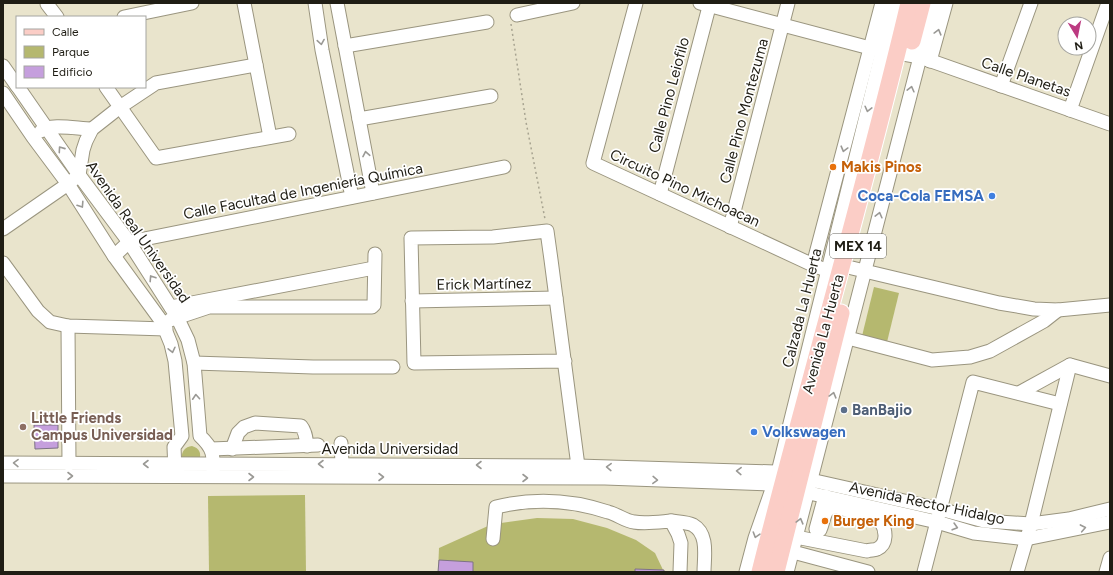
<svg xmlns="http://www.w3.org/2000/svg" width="1113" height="575" viewBox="0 0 1113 575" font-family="Figtree,sans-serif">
	<rect width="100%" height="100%" fill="#e9e4cc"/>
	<g fill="#b5b86f">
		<path d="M 874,287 L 899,293 L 887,342 L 862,336 Z"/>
		<path d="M 192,446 C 199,448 202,453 199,460 L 182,459 C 181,451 185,447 192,446 Z"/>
		<path d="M 305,495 L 306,572 L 209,572 L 208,496 Z"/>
		<path d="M 537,518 L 573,519 L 607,528 L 636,540 L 655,553 L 664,572 L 438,572 L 439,548 L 488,526 L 501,523 Z"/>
	</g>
	<g fill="#c59fdd" stroke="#7d7285">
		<path d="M 34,425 L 58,425 L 58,448 L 35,449 Z"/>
		<path d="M 439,560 L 473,562 L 473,572 L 438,572 Z"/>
		<path d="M 635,569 L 664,570 L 664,572 L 635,572 Z"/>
	</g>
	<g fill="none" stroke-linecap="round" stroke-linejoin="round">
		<g stroke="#9a957f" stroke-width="15">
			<g id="minor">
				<path d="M 244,3 L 270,137"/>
				<path d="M 315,3 L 322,50 L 352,197"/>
				<path d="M 337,3 L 373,193"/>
				<path d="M 636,3 L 593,163 L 813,265 L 836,274"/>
				<path d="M 700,3 L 870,48 L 920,57 L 1110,124"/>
				<path d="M 47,4 L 57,17"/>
				<path d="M 517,15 L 573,3"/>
				<path d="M 124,17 L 192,3"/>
				<path d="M 345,46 L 487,22"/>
				<path d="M 930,61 L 946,3"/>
				<path d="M 3,66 L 17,86"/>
				<path d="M 1001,86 L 1031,3"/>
				<path d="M 18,87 L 79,175 L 129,242 L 177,317 L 188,340 L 194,363 L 200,436 C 213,448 214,455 213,473"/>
				<path d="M 106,87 L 156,158 L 289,134"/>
				<path d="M 3,93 L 33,137 L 68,184 L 114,256 L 162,322 L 171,344 L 175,361 L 182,436 L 174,447 L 175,471"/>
				<path d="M 1070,110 L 1108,3"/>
				<path d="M 359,119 L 491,96"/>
				<path d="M 41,131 C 51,123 78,129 92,129"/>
				<path d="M 660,194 L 710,3"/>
				<path d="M 730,227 L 788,3"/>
				<path d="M 3,229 L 68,184 L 79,175 L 83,150 L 86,141 L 92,129 L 120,107 L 156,83 L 256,65"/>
				<path d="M 114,256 L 129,242 L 504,167"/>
				<path d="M 3,263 L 38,311 L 50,322 L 68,326 L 166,329"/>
				<path d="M 813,265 L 882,3"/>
				<path d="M 852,268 L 999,303 L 1034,309 L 1058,310 L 1110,305"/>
				<path d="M 412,301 L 556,298"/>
				<path d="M 171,307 L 374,268"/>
				<path d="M 170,320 L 209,307 L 372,307 L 374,305 L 375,254"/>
				<path d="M 68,326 L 69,464"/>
				<path d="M 848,338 L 932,360 L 970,357 L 990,351 L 1044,321 L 1058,310"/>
				<path d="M 565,361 L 414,363 L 411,238 L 493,237 L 547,231 C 558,309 568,387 578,466"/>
				<path d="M 194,363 L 313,367 L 393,367"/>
				<path d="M 1019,393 L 1070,365 L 1110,376"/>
				<path d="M 341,443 L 342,464"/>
				<path d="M 211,449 L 318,445"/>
				<path d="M 232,449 L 238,433 L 244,427 L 255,423 L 301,426 C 306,432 306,439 307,446"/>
				<path d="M 3,463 L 578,466 L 775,472 L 940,509 L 984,521 L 1031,524 L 1069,519 L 1110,509"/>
				<path d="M 3,476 L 605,478 L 770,484 L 937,522 L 974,533 L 1001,536 L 1026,539 L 1110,522"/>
				<path d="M 671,521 C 677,522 687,522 693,525 C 709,534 704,557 704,572"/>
				<path d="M 796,537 L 867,551 C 870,550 875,550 877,549 C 888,544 886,530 881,522 L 838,507 C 823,506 825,519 820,530 L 818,531 L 816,529 L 825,496"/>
				<path d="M 493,539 L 496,507 C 533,498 572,500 608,512 C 617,514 625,521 634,522 C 645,524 659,522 671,521 L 678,534 L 681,543 L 680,572"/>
				<path d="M 793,552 L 868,572"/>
				<path d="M 746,572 L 755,538 L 778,472 L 894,3"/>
				<path d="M 787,572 L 934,3"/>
				<path d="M 924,572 L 973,382 L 1060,404"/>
				<path d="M 1017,572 L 1031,524 L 1070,365"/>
				<path d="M 1106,572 L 1110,558"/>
			</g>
		</g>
		<g stroke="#fff" stroke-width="19">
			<g id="major">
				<path d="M 912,41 L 922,3"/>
				<path d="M 760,572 C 808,382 864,194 909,3"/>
				<path d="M 776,572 L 841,313"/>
			</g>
		</g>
		<path stroke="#a8a491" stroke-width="1.5" stroke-dasharray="2 3" stroke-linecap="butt" d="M 511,24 L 526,122 L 545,219"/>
		<use href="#minor" stroke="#fff" stroke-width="13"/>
		<use href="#major" stroke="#fbcdc6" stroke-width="17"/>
	</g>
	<defs><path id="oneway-chevron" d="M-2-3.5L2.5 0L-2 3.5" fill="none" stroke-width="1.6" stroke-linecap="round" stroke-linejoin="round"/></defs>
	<g stroke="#9a9995">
		<use href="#oneway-chevron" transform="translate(938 32) rotate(-75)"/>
		<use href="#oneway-chevron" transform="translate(321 42) rotate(81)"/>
		<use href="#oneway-chevron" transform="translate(911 89) rotate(-76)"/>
		<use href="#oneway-chevron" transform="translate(868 109) rotate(104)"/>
		<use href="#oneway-chevron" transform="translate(61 149) rotate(-125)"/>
		<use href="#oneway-chevron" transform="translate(844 149) rotate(105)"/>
		<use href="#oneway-chevron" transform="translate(366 154) rotate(-101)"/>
		<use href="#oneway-chevron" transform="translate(81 205) rotate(57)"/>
		<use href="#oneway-chevron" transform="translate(879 215) rotate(-76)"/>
		<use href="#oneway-chevron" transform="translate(152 278) rotate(-123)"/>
		<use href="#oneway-chevron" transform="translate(172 350) rotate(77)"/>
		<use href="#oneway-chevron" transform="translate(833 395) rotate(-75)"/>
		<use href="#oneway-chevron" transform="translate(196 397) rotate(-94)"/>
		<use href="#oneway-chevron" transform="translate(16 463) rotate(-179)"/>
		<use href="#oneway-chevron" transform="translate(146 464) rotate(180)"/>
		<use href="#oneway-chevron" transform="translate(321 464) rotate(180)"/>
		<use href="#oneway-chevron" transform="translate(479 465) rotate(-180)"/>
		<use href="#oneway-chevron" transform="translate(609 467) rotate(-178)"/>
		<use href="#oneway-chevron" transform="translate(739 471) rotate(-178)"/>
		<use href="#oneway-chevron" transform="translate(70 476)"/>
		<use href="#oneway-chevron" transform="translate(251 477)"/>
		<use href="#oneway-chevron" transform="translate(381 477)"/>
		<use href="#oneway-chevron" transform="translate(525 478)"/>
		<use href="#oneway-chevron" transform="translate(655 480) rotate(2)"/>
		<use href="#oneway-chevron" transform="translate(800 521) rotate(-75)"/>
		<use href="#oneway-chevron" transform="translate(955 527) rotate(16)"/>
		<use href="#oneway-chevron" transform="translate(1083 528) rotate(-11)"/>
		<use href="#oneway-chevron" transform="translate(756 535) rotate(107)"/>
	</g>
	<g fill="#e8710a" stroke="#fff" stroke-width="1.5">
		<circle cx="833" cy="167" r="4"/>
		<circle cx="825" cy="521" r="4"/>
	</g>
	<g fill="#3f7fe0" stroke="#fff" stroke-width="1.5">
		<circle cx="992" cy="196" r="4"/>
		<circle cx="754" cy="432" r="4"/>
	</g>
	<circle fill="#5c6f8a" stroke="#fff" stroke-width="1.5" cx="844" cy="410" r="4"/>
	<circle fill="#8d6e63" stroke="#fff" stroke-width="1.5" cx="23" cy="427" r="4"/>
	<g text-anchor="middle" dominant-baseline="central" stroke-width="3.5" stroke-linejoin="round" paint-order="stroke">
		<rect fill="#fff" stroke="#62615a" stroke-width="1" x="830" y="234" width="56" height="24" rx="3"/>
		<g font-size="14" font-weight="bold" fill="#1f1d14">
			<text x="858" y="246">MEX 14</text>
		</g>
		<g font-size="15" fill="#1f1d14" stroke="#fff">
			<text transform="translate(1026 77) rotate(19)">Calle Planetas</text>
			<text transform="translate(669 95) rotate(-75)">Calle Pino Leiofilo</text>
			<text transform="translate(744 111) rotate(-75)">Calle Pino Montezuma</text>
			<text transform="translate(685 188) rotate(25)">Circuito Pino Michoacan</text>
			<text transform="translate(303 191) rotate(-11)">Calle Facultad de Ingenierίa Quίmica</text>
			<text transform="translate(138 232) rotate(55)">Avenida Real Universidad</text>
			<text transform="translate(484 284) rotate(-1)">Erick Martínez</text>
			<text transform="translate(802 308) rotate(-76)">Calzada La Huerta</text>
			<text transform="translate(823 334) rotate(-75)">Avenida La Huerta</text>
			<text x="390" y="449">Avenida Universidad</text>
			<text transform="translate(927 503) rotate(12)">Avenida Rector Hidalgo</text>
		</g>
		<g font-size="15" font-weight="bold" fill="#c56008" stroke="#fff" text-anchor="start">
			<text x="841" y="167">Makis Pinos</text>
			<text x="833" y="521">Burger King</text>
		</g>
		<g font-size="15" font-weight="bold" fill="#366cbe" stroke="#fff" text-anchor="end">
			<text x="984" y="196">Coca-Cola FEMSA</text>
			<text x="762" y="432" text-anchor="start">Volkswagen</text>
		</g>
		<g font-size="15" font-weight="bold" fill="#4e5e75" stroke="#fff" text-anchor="start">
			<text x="852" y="410">BanBajio</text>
		</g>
		<g font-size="15" font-weight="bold" fill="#785e54" stroke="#fff" text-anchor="start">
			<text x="31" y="418">Little Friends<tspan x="31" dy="17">Campus Universidad</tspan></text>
		</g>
	</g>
	<rect width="1113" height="575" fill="none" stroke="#1f1d14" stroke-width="8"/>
	<rect x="16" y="16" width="130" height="72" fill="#ffffff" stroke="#a5a5a1"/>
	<rect x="24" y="29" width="20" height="6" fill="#fbcdc6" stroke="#a5a5a1"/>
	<text x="52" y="36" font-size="12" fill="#1f1d14">Calle</text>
	<rect x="24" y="46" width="20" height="12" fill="#b5b86f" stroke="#a5a5a1"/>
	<text x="52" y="56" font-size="12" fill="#1f1d14">Parque</text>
	<rect x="24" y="66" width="20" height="12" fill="#c59fdd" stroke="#a5a5a1"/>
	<text x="52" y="76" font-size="12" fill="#1f1d14">Edificio</text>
	<g transform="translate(1077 36) rotate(170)"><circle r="19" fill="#ffffff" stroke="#a5a5a1"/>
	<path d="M0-3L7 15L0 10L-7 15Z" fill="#bc3a81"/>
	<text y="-6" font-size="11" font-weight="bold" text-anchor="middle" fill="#1f1d14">N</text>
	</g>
</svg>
